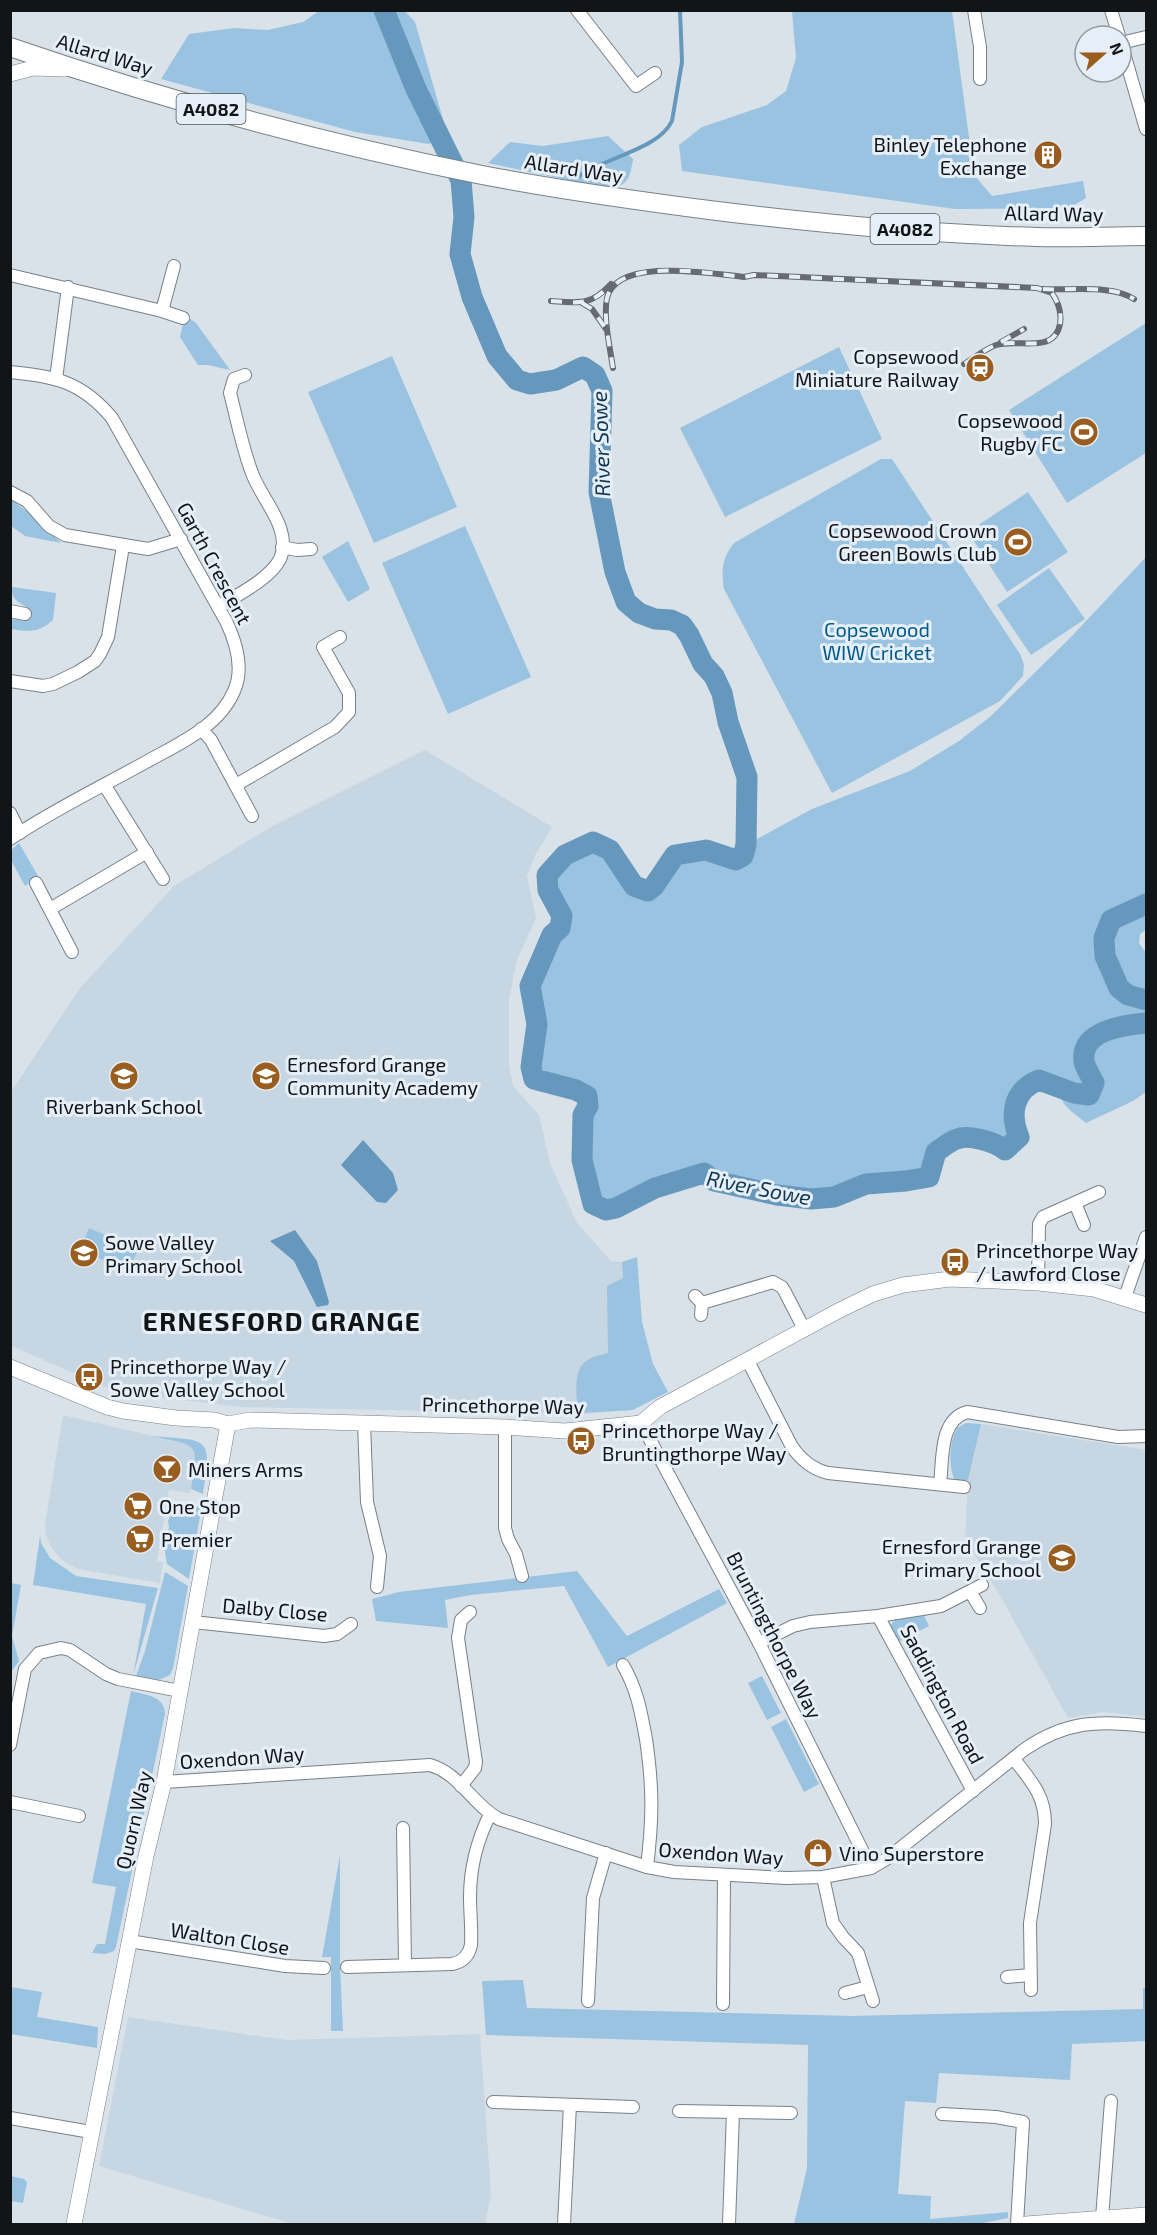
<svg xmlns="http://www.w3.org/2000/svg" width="1157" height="2235" viewBox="0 0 1157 2235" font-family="'Exo 2',sans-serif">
	<rect width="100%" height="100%" fill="#d9e2e9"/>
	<g fill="#c7d6e3">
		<path d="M 425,750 L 552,827 L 535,855 L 527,876 L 536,918 L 517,960 L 509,999 L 509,1065 L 513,1086 L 539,1115 L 550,1163 L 577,1223 L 611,1261 L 622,1262 L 633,1410 L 585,1414 L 240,1407 L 118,1392 L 11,1346 L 11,1092 L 80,988 L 174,886 L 271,827 Z"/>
		<path d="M 63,1415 L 187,1444 L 193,1448 L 196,1457 L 190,1493 L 169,1490 L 157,1561 L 163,1562 L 160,1583 L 77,1569 L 62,1560 L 52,1548 L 46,1536 L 45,1525 Z"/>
		<path d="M 981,1424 L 1146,1450 L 1146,1717 L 1103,1712 L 1068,1718 L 998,1592 L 965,1539 L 968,1480 Z"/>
		<path d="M 128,2017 L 286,2040 L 480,2034 L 491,2195 L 485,2224 L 293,2224 L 99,2166 Z"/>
	</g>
	<g fill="#9ac2e1">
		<path d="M 319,11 L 405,11 L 415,22 L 447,133 L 429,144 L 355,132 L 161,79 L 189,34 L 234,28 L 268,30 L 303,22 Z"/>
		<path d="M 792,11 L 952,11 L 974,175 L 992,196 L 1083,181 L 1086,198 L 1069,208 L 955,209 L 682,171 L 679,145 L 702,127 L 767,105 L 786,91 L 796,58 Z"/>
		<path d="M 608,136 L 633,159 C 630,177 629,185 609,189 L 488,163 L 510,142 L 543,146 Z"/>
		<path d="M 185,315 L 196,323 L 230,370 L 208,365 L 198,365 L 180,337 Z"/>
		<path d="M 1146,323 L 1146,453 L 1067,503 L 1009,410 Z"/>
		<path d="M 839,347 L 882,439 L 725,517 L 680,428 Z"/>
		<path d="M 392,356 L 457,507 L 374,543 L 308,392 Z"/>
		<path d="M 881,459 L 892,459 L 1020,654 L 1024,665 L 1023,676 L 1000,701 L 832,793 L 724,589 C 721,570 722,558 734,543 Z"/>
		<path d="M 1028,492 L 1068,552 L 1007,592 L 968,532 Z"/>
		<path d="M 10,499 L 32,515 L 61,543 L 25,536 L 11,526 Z"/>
		<path d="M 465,526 L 531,677 L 448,714 L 382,563 Z"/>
		<path d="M 348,541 L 370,589 L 348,602 L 322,557 Z"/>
		<path d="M 1146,557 L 1146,930 L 1140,934 L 1139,943 L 1146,953 L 1146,1092 L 1133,1101 L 1086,1123 C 1079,1117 1071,1112 1065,1105 C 1060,1098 1056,1088 1048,1083 C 1037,1077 1022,1085 1017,1096 C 1012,1105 1015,1127 1019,1137 L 1005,1150 C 995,1142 969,1134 957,1139 C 950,1141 942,1148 936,1152 L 929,1177 L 906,1181 L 866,1184 L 834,1197 L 811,1199 L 777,1195 L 714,1181 L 703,1173 L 655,1188 L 616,1208 L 606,1210 L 593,1204 L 582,1160 L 583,1115 L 588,1106 L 587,1096 L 576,1090 L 534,1079 L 531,1067 L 537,1026 L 530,986 L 552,935 L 560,928 L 562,916 L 548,890 L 547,875 L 565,855 L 593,842 L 610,850 L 634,886 L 648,891 L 654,886 L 675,855 L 706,850 L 736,860 L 743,856 L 746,845 L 812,809 L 910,771 L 959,741 L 991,716 L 1072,636 Z"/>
		<path d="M 1049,568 L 1085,619 L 1031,655 L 997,605 Z"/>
		<path d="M 12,587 L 56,593 L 53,620 C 39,633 28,632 11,629 L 12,620 L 17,618 L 24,618 L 26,607 C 17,601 11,599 12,587 Z"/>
		<path d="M 19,843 L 38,876 L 25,886 L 11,860 L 10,851 Z"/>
		<path d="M 89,1228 L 138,1249 L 129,1271 L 80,1250 Z"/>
		<path d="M 637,1257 L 642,1322 L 653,1364 L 668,1392 L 633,1410 L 578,1413 C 577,1396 571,1369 589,1359 C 594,1356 602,1355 608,1353 L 607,1286 L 623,1278 L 622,1262 Z"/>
		<path d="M 966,1423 L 981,1424 L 968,1480 L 955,1481 C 948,1465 949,1444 957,1428 Z"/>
		<path d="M 152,1436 C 207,1441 213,1434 203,1494 L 191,1489 C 199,1440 199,1447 152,1436 Z"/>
		<path d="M 202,1505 L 189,1579 L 167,1564 L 163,1539 L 169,1528 L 168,1521 L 171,1514 L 172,1507 L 186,1509 Z"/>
		<path d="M 40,1536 L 41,1543 L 50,1558 L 76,1576 L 158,1588 L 133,1676 L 146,1604 L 33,1585 Z"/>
		<path d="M 577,1571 L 627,1636 L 719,1589 L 727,1603 L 608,1667 L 564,1586 L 470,1595 L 445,1600 L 448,1628 L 376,1621 L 372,1599 L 399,1592 Z"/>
		<path d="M 165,1572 L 188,1586 L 173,1668 L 170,1675 L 159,1680 L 136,1676 L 145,1651 Z"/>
		<path d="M 11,1583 L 21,1585 L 12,1636 L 19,1661 L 11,1672 Z"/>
		<path d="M 923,1613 L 929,1626 L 896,1643 L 890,1627 C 896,1614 911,1615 923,1613 Z"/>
		<path d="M 762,1676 L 781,1713 L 767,1720 L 748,1683 Z"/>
		<path d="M 131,1691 C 146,1695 165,1696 165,1714 L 116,1947 L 114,1951 L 105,1954 L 92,1953 L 97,1944 L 105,1944 L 116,1887 L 92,1883 Z"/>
		<path d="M 786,1719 L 819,1784 L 804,1792 L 771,1727 Z"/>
		<path d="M 340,1855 L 340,1966 L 343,2031 L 331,2031 L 331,1957 L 322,1957 Z"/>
		<path d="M 523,1980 L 527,2008 L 852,2016 L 1143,2009 L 1143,1988 L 1146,1988 L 1146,2041 L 1072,2044 L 1070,2080 L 939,2073 L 936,2103 L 905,2101 L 898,2194 L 931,2196 L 930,2219 L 1008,2212 L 1008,2218 L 978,2224 L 794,2224 L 807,2168 L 808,2045 L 486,2035 L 482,1981 Z"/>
		<path d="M 10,1987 L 42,1992 L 37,2017 L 98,2027 L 97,2048 L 11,2034 Z"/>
		<path d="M 11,2176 L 24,2179 L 27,2182 L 23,2203 L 11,2201 Z"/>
	</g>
	<g fill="#6698bd">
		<path d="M 363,1140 L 393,1173 L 398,1190 L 386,1203 L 377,1202 L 341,1165 Z"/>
		<path d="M 295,1230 L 317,1261 L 329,1302 L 328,1305 L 317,1307 L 294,1261 L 270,1241 Z"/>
	</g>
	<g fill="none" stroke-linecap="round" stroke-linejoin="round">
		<path stroke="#6698bd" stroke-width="4" d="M 578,177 C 605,157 658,150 672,121 L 682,62 L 680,10"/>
		<g stroke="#6698bd" stroke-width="21">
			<path d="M 384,10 L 416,89 L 461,180 L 464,217 L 460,254 L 472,297 L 497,356 L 517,380 L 530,384 L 556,380 L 583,367 L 595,375 L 602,391 L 599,492 L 615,572 L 626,602 L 639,613 L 655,619 L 671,620 L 682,625 L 689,635 L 703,664 L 714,676 L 722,693 L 728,722 L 747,777 L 746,845 L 743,856 L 736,860 L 706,850 L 675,855 L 654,886 L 648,891 L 634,886 L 610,850 L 593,842 L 565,855 L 547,875 L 548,890 L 562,916 L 560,928 L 552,935 L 530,986 L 537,1024 L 531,1067 L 534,1079 L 576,1090 L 587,1096 L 588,1106 L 583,1115 L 582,1160 L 593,1204 L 606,1210 L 616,1208 L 655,1188 L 704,1173 L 714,1181 L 777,1195 L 811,1199 L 834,1197 L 866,1184 L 906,1181 L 929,1177 L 936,1152 C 942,1148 950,1141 957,1139 C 969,1134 995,1142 1005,1150 L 1019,1137 C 1009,1113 1014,1090 1039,1080 L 1074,1093 L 1089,1095 L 1094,1083 C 1091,1076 1085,1068 1084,1061 C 1080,1030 1125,1025 1146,1023"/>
			<path d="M 1146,904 L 1111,920 L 1104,938 L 1105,956 L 1119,988 L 1128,995 L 1146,1000"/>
		</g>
		<g stroke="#788087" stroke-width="14">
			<g id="minor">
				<path d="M 577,10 L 636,86 L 655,73"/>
				<path d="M 974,10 L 980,47 L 980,79"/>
				<path d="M 1111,10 L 1119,36"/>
				<path d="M 1146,37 L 1121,43 L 1146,129"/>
				<path d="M 10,275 L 162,311 L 183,318"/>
				<path d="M 162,311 L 174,266"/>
				<path d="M 10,372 C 55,376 82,382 112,418 L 226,621 C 236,642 244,669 234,691 C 219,727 178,744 146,762 C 101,787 53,810 10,839"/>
				<path d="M 56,379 L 68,287"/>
				<path d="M 10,492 L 27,501 L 49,526 L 65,535 L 148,549 L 181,539"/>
				<path d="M 282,547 L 297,550 L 311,549"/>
				<path d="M 218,607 C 237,595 270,579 280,559 C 293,529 261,499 252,473 C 242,447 237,419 230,393 L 234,379 L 245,375"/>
				<path d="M 10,611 L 25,614"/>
				<path d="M 10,681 L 43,686 L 53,684 L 78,672 L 95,661 L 100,654 L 108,637 L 123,546"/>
				<path d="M 201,729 L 211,740 L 252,816"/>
				<path d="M 236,785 L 335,727 L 349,712 L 349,693 L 323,647 L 340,637"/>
				<path d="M 105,786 L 163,879"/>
				<path d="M 10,813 L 20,833"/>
				<path d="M 36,883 L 72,952"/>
				<path d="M 50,909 L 147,852"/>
				<path d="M 1075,1203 L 1084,1225"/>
				<path d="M 1038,1283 L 1039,1224 L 1043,1217 L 1099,1192"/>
				<path d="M 695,1296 L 702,1303 L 701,1315"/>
				<path d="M 1125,1297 L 1146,1237"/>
				<path d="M 702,1303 L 773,1282 L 782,1287 L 785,1292 L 804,1329"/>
				<path d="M 748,1361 L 791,1445 C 800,1459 812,1469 828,1473 L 964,1487"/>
				<path d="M 364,1423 L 367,1502 L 380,1556 L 377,1587"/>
				<path d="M 641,1423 L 759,1643 L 871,1868"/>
				<path d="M 505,1427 L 505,1528 L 508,1539 L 516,1554 L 522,1576"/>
				<path d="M 940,1484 C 943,1460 939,1420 967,1412 L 1118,1437 L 1146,1436"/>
				<path d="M 971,1593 L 980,1608"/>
				<path d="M 878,1616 L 973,1791"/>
				<path d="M 193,1622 L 324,1636 L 337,1634 L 351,1624"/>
				<path d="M 759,1643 L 793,1626 L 810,1622 L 878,1616 L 941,1606 L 982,1585"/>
				<path d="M 623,1665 C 637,1689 641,1712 646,1739 C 653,1787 653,1818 647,1867"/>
				<path d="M 10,1745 L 25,1669 L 39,1653 L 61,1648 L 70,1650 L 106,1674 L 118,1679 L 180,1691"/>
				<path d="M 1014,1759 C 1031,1781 1045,1795 1045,1824 L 1030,1923 L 1031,1990"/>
				<path d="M 164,1782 L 430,1765 C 459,1773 473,1805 499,1819 L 647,1867 L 674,1872 L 786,1878 L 823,1877 L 871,1868 L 888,1858 L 1025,1749 C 1066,1721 1099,1720 1146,1726"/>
				<path d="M 461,1786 L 475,1768 L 476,1762 L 458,1638 L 461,1620 L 470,1612"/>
				<path d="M 10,1802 L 79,1816"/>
				<path d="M 403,1828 L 405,1965"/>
				<path d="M 823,1877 L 833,1923 L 843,1937 L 858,1953 L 873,2001"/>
				<path d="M 129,1941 L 285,1966 L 324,1968"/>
				<path d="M 347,1967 L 452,1964 C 463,1962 469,1955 471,1945 C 472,1929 470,1913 470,1897 C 470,1866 477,1841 490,1814"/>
				<path d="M 1007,1977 L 1030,1975"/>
				<path d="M 845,1993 L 868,1987"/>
				<path d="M 588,2001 L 593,1898 L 606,1853"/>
				<path d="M 723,2004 L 724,1875"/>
				<path d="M 493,2102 L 633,2107"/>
				<path d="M 679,2111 L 791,2113"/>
				<path d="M 942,2114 L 996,2117 L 1023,2122 L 1017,2224"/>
				<path d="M 10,2118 L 91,2132"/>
				<path d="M 1102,2218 L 1111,2101"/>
				<path d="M 564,2224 L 570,2105"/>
				<path d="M 729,2224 L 733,2112"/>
			</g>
		</g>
		<g stroke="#788087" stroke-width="16">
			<g id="tertiary">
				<path d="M 10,74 L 33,68 L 64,69"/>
				<path d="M 10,1367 L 107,1407 L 123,1411 L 176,1418 L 214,1420 L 228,1424 L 250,1420 L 505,1427 L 565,1431 L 641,1423 L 660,1407 L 840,1310 L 873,1294 L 903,1285 L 950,1279 L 1038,1283 L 1094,1289 L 1146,1305"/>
				<path d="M 74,2224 L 146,1856 L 164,1782 L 228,1424"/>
				<path d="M 1026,2224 L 1146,2215"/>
			</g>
		</g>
		<g stroke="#788087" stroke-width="20">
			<path id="primary" d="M 10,47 C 164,100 323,143 482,175 C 560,190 639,201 717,211 C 823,224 930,234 1036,237 C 1073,238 1110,236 1146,236"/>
		</g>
		<use href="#minor" stroke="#fff" stroke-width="12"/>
		<use href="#tertiary" stroke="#fff" stroke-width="15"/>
		<use href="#primary" stroke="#fff" stroke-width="18"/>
		<g stroke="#656b70" stroke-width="6">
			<g id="rail">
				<path d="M 1043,289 C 1070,291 1111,284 1134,299"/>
				<path d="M 551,301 C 579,303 591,306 611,284"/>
				<path d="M 582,303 L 592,309 L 606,329"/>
				<path d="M 1001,342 L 1024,329"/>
				<path d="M 613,368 C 610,348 603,317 607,298 C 617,256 713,274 744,277 L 754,275 L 1037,288 L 1052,293 C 1058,302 1062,312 1060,324 C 1054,355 1018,338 996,345 C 985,349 974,358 964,364"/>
			</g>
		</g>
		<use href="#rail" stroke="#e6eff7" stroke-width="4" stroke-dasharray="11" stroke-linecap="butt"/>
	</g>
	<defs>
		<g id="building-disc" transform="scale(1.5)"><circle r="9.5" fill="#995d1f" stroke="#e6eff7"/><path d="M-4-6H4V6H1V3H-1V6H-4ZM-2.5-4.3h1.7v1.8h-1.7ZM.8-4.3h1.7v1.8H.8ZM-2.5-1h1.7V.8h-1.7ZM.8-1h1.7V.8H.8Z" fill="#fff"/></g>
		<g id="station-disc" transform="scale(1.5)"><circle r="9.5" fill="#995d1f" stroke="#e6eff7"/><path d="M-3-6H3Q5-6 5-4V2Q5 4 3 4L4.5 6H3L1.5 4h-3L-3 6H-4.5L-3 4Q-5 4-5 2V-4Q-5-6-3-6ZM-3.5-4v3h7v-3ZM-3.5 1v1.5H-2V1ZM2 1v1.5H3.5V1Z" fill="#fff"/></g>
		<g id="stadium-disc" transform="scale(1.5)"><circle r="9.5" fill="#995d1f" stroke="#e6eff7"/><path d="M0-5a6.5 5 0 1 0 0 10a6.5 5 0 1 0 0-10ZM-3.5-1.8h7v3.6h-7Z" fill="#fff"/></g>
		<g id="school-disc" transform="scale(1.5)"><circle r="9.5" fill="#995d1f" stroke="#e6eff7"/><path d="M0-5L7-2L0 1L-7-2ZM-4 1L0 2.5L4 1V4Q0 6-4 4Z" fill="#fff"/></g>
		<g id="bus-disc" transform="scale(1.5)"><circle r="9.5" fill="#995d1f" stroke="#e6eff7"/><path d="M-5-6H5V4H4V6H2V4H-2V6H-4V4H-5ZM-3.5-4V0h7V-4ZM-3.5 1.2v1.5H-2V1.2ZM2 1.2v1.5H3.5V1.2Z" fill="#fff"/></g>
		<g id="bar-disc" transform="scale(1.5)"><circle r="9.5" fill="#995d1f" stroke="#e6eff7"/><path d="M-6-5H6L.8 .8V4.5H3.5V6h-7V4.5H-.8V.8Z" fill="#fff"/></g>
		<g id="supermarket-disc" transform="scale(1.5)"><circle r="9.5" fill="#995d1f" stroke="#e6eff7"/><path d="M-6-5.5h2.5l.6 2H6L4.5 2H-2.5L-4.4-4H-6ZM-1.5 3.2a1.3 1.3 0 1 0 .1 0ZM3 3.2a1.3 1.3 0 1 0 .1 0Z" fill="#fff"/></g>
		<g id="shop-disc" transform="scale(1.5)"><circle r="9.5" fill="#995d1f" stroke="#e6eff7"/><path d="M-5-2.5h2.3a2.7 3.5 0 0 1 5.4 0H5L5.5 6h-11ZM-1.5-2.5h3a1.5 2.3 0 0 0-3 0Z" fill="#fff"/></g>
	</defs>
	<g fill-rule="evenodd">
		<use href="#building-disc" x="1048" y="155"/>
		<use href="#station-disc" x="980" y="368"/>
		<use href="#stadium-disc" x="1084" y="432"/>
		<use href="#stadium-disc" x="1018" y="542"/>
		<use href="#school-disc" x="124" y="1076"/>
		<use href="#school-disc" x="266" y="1076"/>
		<use href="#school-disc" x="84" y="1253"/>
		<use href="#bus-disc" x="955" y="1262"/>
		<use href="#bus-disc" x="89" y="1377"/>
		<use href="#bus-disc" x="581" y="1441"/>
		<use href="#bar-disc" x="167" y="1469"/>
		<use href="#supermarket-disc" x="138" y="1506"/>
		<use href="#supermarket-disc" x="140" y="1539"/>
		<use href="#school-disc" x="1062" y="1558"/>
		<use href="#shop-disc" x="818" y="1853"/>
	</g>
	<g text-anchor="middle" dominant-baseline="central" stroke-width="6" stroke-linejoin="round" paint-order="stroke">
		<g fill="#e6eff7" stroke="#52565b" stroke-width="1.5">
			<rect x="176.5" y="94" width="69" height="30" rx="4.5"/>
			<rect x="870.5" y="214" width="69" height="30" rx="4.5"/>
		</g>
		<g font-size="18" font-weight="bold" fill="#121518">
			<text x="211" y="109">A4082</text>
			<text x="905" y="229">A4082</text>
		</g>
		<g font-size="20" fill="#121518" stroke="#e6eff7">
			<text transform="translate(105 54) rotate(17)">Allard Way</text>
			<text transform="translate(574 168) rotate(9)">Allard Way</text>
			<text transform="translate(1054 213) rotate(1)">Allard Way</text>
			<text transform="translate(215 563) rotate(62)">Garth Crescent</text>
			<text transform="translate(503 1405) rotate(1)">Princethorpe Way</text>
			<text transform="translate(275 1609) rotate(5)">Dalby Close</text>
			<text transform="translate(775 1635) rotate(63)">Bruntingthorpe Way</text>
			<text transform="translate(943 1694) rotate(62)">Saddington Road</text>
			<text transform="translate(242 1757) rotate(-4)">Oxendon Way</text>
			<text transform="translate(133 1820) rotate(-77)">Quorn Way</text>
			<text transform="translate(721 1853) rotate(4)">Oxendon Way</text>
			<text transform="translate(230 1938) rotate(9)">Walton Close</text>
		</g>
		<g font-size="20" fill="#121518" stroke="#e6eff7" text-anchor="start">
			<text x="1027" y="144" text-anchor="end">Binley Telephone<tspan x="1027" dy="23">Exchange</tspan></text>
			<text x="959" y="356" text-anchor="end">Copsewood<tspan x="959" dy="23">Miniature Railway</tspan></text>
			<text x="1063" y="420" text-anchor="end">Copsewood<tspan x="1063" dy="23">Rugby FC</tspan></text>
			<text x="997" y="530" text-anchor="end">Copsewood Crown<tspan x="997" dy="23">Green Bowls Club</tspan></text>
			<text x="287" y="1064">Ernesford Grange<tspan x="287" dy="23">Community Academy</tspan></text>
			<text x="124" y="1106" text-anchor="middle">Riverbank School</text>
			<text x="105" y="1242">Sowe Valley<tspan x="105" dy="23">Primary School</tspan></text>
			<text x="976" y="1250">Princethorpe Way<tspan x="976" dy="23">/ Lawford Close</tspan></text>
			<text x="110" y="1366">Princethorpe Way /<tspan x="110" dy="23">Sowe Valley School</tspan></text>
			<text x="602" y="1430">Princethorpe Way /<tspan x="602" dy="23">Bruntingthorpe Way</tspan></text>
			<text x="188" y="1469">Miners Arms</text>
			<text x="159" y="1506">One Stop</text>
			<text x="161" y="1539">Premier</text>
			<text x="1041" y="1546" text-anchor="end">Ernesford Grange<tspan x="1041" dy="23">Primary School</tspan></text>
			<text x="839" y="1853">Vino Superstore</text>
		</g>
		<g font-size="20" fill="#005a8a" stroke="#e6eff7">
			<text x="877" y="629">Copsewood<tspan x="877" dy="23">WIW Cricket</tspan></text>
		</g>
		<g font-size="21" font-style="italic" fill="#0f3752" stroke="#e6eff7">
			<text transform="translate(600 444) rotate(-92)">River Sowe</text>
			<text transform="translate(759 1187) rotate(11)">River Sowe</text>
		</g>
		<g font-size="26" font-weight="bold" letter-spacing="1.5" fill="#121518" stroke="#e6eff7">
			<text x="282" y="1320">ERNESFORD GRANGE</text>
		</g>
	</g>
	<rect width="1157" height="2235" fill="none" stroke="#121518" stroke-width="24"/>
	<g transform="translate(1103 54) rotate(69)"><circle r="28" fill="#e6eff7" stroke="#91989e" stroke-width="1.5"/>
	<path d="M0-4.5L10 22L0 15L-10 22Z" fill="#995d1f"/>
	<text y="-9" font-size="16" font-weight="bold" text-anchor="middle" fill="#121518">N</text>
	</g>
</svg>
